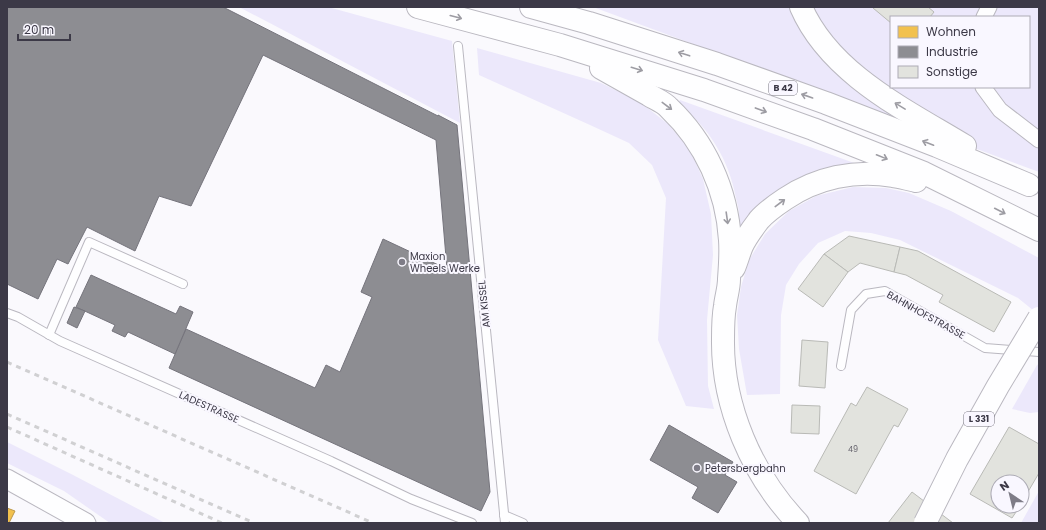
<svg xmlns="http://www.w3.org/2000/svg" width="1046" height="530" viewBox="0 0 1046 530" font-family="Poppins,sans-serif">
	<rect width="100%" height="100%" fill="#faf9fd"/>
	<g fill="#ece8fb" fill-rule="evenodd">
		<path d="M 239,7 L 328,7 L 452,41 L 460,123 Z"/>
		<path d="M 593,7 L 1039,7 L 1039,172 ZM 891,17 L 1029,17 L 1029,87 L 891,87 Z"/>
		<path d="M 477,48 L 601,83 L 640,102 L 668,124 L 690,150 L 703,179 L 711,214 L 713,255 L 707,320 L 708,386 L 714,409 L 686,406 L 658,340 L 666,198 L 652,165 L 629,143 L 590,125 L 479,75 Z"/>
		<path d="M 680,100 L 857,164 L 738,238 C 738,230 739,222 739,214 C 739,209 737,203 736,198 C 729,160 709,127 678,104 Z"/>
		<path d="M 853,187 L 886,188 L 909,193 L 951,211 L 1039,258 L 1039,315 L 1018,298 L 900,240 L 871,233 L 845,231 L 818,243 L 799,264 L 786,285 L 781,315 L 780,394 L 747,395 L 739,349 L 737,315 L 741,287 L 749,260 L 765,234 L 789,211 L 816,196 Z"/>
		<path d="M 1039,364 L 1039,412 L 1030,413 L 1012,409 L 1037,365 Z"/>
		<path d="M 7,442 L 73,475 L 165,523 L 110,523 L 64,491 L 7,463 Z"/>
		<path d="M 1039,491 L 1039,523 L 1021,523 Z"/>
	</g>
	<path fill="#f2c14e" stroke="#bb984c" d="M 7,508 L 15,511 L 9,523 L 7,523 Z"/>
	<g fill="#8d8d92" stroke="#75747c">
		<path d="M 7,7 L 223,7 L 438,116 L 438,115 L 457,125 L 490,492 L 481,511 L 169,368 L 186,329 L 315,388 L 326,365 L 340,372 L 372,297 L 361,292 L 383,239 L 447,269 L 436,140 L 263,55 L 191,206 L 159,196 L 135,251 L 87,227 L 68,264 L 57,259 L 38,299 L 7,284 Z"/>
		<path d="M 91,275 L 176,314 L 180,306 L 193,312 L 175,354 L 128,332 L 125,337 L 112,331 L 115,325 L 76,307 Z"/>
		<path d="M 74,307 L 85,311 L 77,328 L 67,323 Z"/>
		<path d="M 669,425 L 733,462 L 725,475 L 737,482 L 718,513 L 692,498 L 698,487 L 650,460 Z"/>
	</g>
	<g fill="#e2e3de" stroke="#b9bab6">
		<path d="M 874,7 L 928,7 L 934,12 L 930,17 L 891,17 L 891,23 L 873,8 Z"/>
		<path d="M 849,236 L 900,247 L 894,272 L 860,263 L 848,272 L 824,254 Z"/>
		<path d="M 900,247 L 918,251 L 1011,302 L 994,332 L 939,302 L 943,295 L 906,275 L 894,272 Z"/>
		<path d="M 824,254 L 848,272 L 823,307 L 798,289 Z"/>
		<path d="M 802,340 L 828,342 L 825,388 L 799,386 Z"/>
		<path d="M 867,387 L 908,409 L 898,427 L 894,425 L 856,494 L 814,471 L 851,403 L 856,406 Z"/>
		<path d="M 792,405 L 820,406 L 819,434 L 791,433 Z"/>
		<path d="M 1009,427 L 1039,444 L 1039,473 L 1022,502 L 1022,482 L 998,482 L 998,506 L 1020,506 L 1012,518 L 970,494 Z"/>
		<path d="M 912,492 L 953,523 L 888,523 Z"/>
	</g>
	<g fill="none" stroke-linecap="round" stroke-linejoin="round">
		<g stroke="#bab8c0" stroke-width="10">
			<g id="service">
				<path d="M 458,46 L 505,523"/>
				<path d="M 7,313 L 18,317 L 60,341 L 331,461 L 411,499 L 472,523"/>
				<path d="M 49,335 L 89,242 L 183,284"/>
				<path d="M 841,366 L 851,310 L 866,294 L 885,291 L 985,348 L 1039,352"/>
				<path d="M 504,515 L 523,523"/>
			</g>
		</g>
		<g stroke="#bab8c0" stroke-width="17">
			<g id="minor">
				<path d="M 984,17 L 989,7"/>
				<path d="M 983,87 L 1000,110 L 1039,140"/>
			</g>
		</g>
		<g stroke="#bab8c0" stroke-width="21">
			<path id="tertiary" d="M 7,479 L 86,523"/>
		</g>
		<g stroke="#bab8c0" stroke-width="24">
			<g id="trunk">
				<path d="M 418,7 L 560,45 L 704,90 L 813,129 L 924,173 L 1039,230"/>
				<path d="M 531,7 L 589,23 L 717,64 L 826,103 L 937,146 L 1029,185"/>
				<path d="M 801,7 C 830,74 906,110 965,146"/>
				<path d="M 601,68 C 617,77 633,86 649,95 C 655,99 664,102 669,108 C 705,142 727,190 730,240 C 731,253 730,266 729,279 C 729,288 726,297 725,306 C 723,317 723,328 723,339 C 722,406 752,475 798,523"/>
				<path d="M 734,268 C 737,261 739,253 742,246 C 746,237 753,228 759,220 C 766,212 776,205 785,199 C 816,178 855,169 893,176 C 901,177 908,179 916,181"/>
			</g>
		</g>
		<use href="#service" stroke="#fefeff" stroke-width="8"/>
		<use href="#minor" stroke="#fefeff" stroke-width="15"/>
		<use href="#tertiary" stroke="#fefeff" stroke-width="19"/>
		<use href="#trunk" stroke="#fefeff" stroke-width="22"/>
		<g stroke="#d0d0d2" stroke-width="3" stroke-dasharray="5 5" stroke-linecap="butt">
			<path d="M 7,362 L 373,523"/>
			<path d="M 7,414 L 254,523"/>
			<path d="M 7,427 L 222,523"/>
		</g>
		<g stroke="#bab8c0" stroke-width="24" stroke-linecap="butt">
			<path id="primary-bridge" d="M 925,523 L 957,459 L 998,386 L 1039,318"/>
		</g>
		<use href="#primary-bridge" stroke="#fefeff" stroke-width="22"/>
	</g>
	<defs><path id="oneway-shaft" d="M-6 0H5M1.5-3L5.5 0L1.5 3" fill="none" stroke-width="1.6" stroke-linecap="round" stroke-linejoin="round"/></defs>
	<g stroke="#9d9ca3">
		<use href="#oneway-shaft" transform="translate(456 17) rotate(15)"/>
		<use href="#oneway-shaft" transform="translate(684 54) rotate(-162)"/>
		<use href="#oneway-shaft" transform="translate(637 69) rotate(17)"/>
		<use href="#oneway-shaft" transform="translate(807 96) rotate(-161)"/>
		<use href="#oneway-shaft" transform="translate(667 106) rotate(37)"/>
		<use href="#oneway-shaft" transform="translate(900 106) rotate(-149)"/>
		<use href="#oneway-shaft" transform="translate(761 110) rotate(20)"/>
		<use href="#oneway-shaft" transform="translate(928 143) rotate(-159)"/>
		<use href="#oneway-shaft" transform="translate(882 157) rotate(22)"/>
		<use href="#oneway-shaft" transform="translate(780 203) rotate(-37)"/>
		<use href="#oneway-shaft" transform="translate(1000 211) rotate(27)"/>
		<use href="#oneway-shaft" transform="translate(727 218) rotate(82)"/>
	</g>
	<g fill="#7e7c87" stroke="#f9f7ff" stroke-width="1.5">
		<circle cx="402" cy="262" r="4"/>
		<circle cx="697" cy="468" r="4"/>
	</g>
	<g text-anchor="middle" dominant-baseline="central" stroke-width="4" stroke-linejoin="round" paint-order="stroke">
		<g font-size="8" fill="#66646d">
			<text x="853" y="449">49</text>
		</g>
		<g fill="#f9f7ff" stroke="#75727e" stroke-width="1">
			<rect x="769" y="81" width="28" height="14" rx="3"/>
			<rect x="964" y="412" width="30" height="14" rx="3"/>
		</g>
		<g font-size="9" font-weight="bold" fill="#3c3947">
			<text x="783" y="88">B 42</text>
			<text x="979" y="419">L 331</text>
		</g>
		<g font-size="10" fill="#3c3947" stroke="#f9f7ff" text-anchor="start">
			<text x="410" y="256">Maxion<tspan x="410" dy="12">Wheels Werke</tspan></text>
			<text x="705" y="468">Petersbergbahn</text>
		</g>
		<g font-size="10" fill="#3c3947" stroke="#f9f7ff">
			<text transform="translate(484 304) rotate(-96)">AM KISSEL</text>
			<text transform="translate(926 315) rotate(29)">BAHNHOFSTRASSE</text>
			<text transform="translate(209 407) rotate(24)">LADESTRASSE</text>
		</g>
	</g>
	<rect width="1046" height="530" fill="none" stroke="#3c3947" stroke-width="16"/>
	<rect x="890" y="16" width="140" height="72" fill="#f9f7ff" stroke="#adabb5"/>
	<rect x="898" y="26" width="20" height="12" fill="#f2c14e" stroke="#adabb5"/>
	<text x="926" y="36" font-size="12" fill="#3c3947">Wohnen</text>
	<rect x="898" y="46" width="20" height="12" fill="#8d8d92" stroke="#adabb5"/>
	<text x="926" y="56" font-size="12" fill="#3c3947">Industrie</text>
	<rect x="898" y="66" width="20" height="12" fill="#e2e3de" stroke="#adabb5"/>
	<text x="926" y="76" font-size="12" fill="#3c3947">Sonstige</text>
	<g transform="translate(1010 494) rotate(325)"><circle r="19" fill="#f9f7ff" stroke="#adabb5"/>
	<path d="M0-3L7 15L0 10L-7 15Z" fill="#7e7c87"/>
	<text y="-6" font-size="11" font-weight="bold" text-anchor="middle" fill="#3c3947">N</text>
	</g>
	<path d="M18 34v6h52v-6" fill="none" stroke="#3c3947" stroke-width="2"/>
	<text x="24" y="34" font-size="12" fill="#3c3947" stroke="#f9f7ff" stroke-width="3" paint-order="stroke">20 m</text>
</svg>
